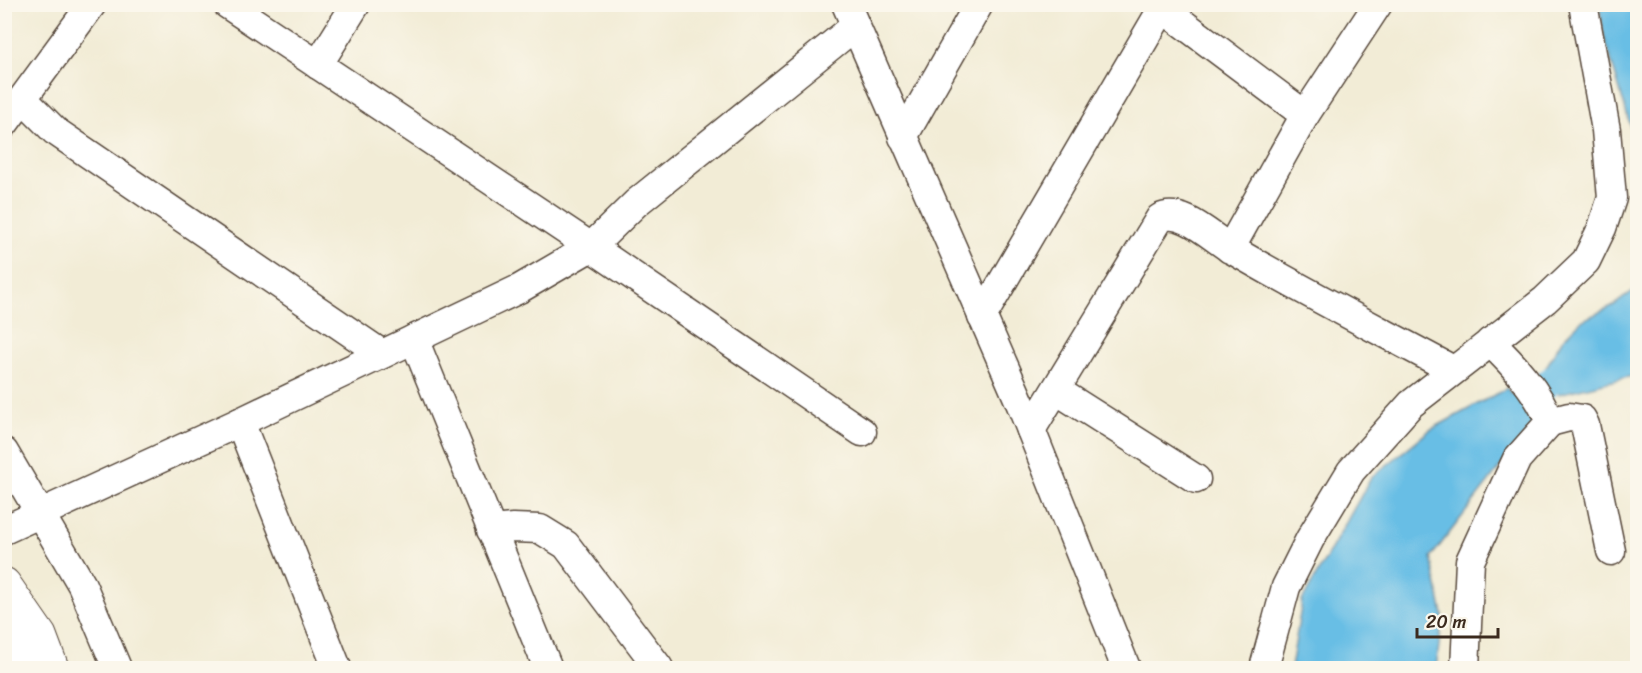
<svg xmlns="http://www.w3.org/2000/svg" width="1642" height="673" viewBox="0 0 1642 673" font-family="Sriracha,sans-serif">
	<rect width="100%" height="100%" fill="#fbf7ec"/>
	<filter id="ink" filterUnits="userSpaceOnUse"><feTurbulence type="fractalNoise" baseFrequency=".0167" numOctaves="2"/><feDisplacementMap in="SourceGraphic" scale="12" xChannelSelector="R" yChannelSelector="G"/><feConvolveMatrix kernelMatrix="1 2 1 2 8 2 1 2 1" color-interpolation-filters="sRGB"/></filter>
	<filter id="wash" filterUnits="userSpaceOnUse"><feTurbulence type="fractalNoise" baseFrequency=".008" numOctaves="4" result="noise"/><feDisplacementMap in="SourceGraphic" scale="24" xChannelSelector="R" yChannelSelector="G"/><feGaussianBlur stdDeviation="1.35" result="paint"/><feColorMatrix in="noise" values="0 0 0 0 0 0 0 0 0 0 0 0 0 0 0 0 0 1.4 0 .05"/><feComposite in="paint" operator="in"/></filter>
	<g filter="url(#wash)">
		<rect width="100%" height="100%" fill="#f2ecd6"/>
		<g fill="#68bee5" stroke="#527482" stroke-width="1.5">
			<path d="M 1599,5 L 1637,5 L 1637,149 L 1604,36 Z"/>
			<path d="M 1637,288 L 1637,375 L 1559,394 L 1546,367 L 1562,340 L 1581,321 L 1614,305 Z"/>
			<path d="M 1507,388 L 1534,423 L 1431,557 L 1443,615 L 1436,668 L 1291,668 L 1302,601 L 1371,478 L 1430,430 Z"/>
		</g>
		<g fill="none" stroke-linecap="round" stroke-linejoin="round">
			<path stroke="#68bee5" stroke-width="28" d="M 1491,430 L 1552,380 L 1622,340 L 1638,339"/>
		</g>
	</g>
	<g filter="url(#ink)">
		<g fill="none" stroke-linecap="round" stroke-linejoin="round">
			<g stroke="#56473a" stroke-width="31">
				<g id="minor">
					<path d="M 227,4 L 591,247 L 862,432"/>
					<path d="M 846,4 L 1021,405 L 1126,668"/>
					<path d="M 1162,8 L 1305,115"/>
					<path d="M 318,65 L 356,4"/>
					<path d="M 23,99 L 55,131 L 382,354"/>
					<path d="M 4,124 L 92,4"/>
					<path d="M 903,137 L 979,4"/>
					<path d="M 1230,249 L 1305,115 L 1378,4"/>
					<path d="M 982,317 L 1165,4"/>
					<path d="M 414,339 L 548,668"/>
					<path d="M 1056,390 L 1196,479"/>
					<path d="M 240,422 L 337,668"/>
					<path d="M 1550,422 L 1569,417 L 1582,419 L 1585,425 L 1611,551"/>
					<path d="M 1031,430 L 1160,218 C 1182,207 1212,238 1231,249 C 1304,292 1379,330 1453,370"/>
					<path d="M 4,452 L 82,585 L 117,668"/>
					<path d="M 4,530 L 240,422 L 519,289 L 591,247 L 636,203 L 854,27"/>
					<path d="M 491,530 L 513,528 L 540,529 L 566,545 L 659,668"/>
					<path d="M 1264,668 L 1286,587 L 1310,539 L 1351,471 L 1411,404 L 1545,300 L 1586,261 L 1602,228 L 1612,198 L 1606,130 L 1583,4"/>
					<path d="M 1465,668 L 1470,561 L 1517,459 L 1550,422 C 1538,391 1514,365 1490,342"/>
				</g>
			</g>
			<g stroke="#56473a" stroke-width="35">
				<g id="highway">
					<path d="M 4,584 L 40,636 L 52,668"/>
					<path d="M 4,632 L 15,649 L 23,668"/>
				</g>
			</g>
			<use href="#minor" stroke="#fff" stroke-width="28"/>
			<use href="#highway" stroke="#fff" stroke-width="33"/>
		</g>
	</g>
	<rect width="1642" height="673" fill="none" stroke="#fbf7ec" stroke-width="24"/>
	<path d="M1417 628v9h81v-9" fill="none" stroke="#3b2a1e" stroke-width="3"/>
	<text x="1426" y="628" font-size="18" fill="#3b2a1e" stroke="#fbf7ec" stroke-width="4.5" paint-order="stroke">20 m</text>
</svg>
